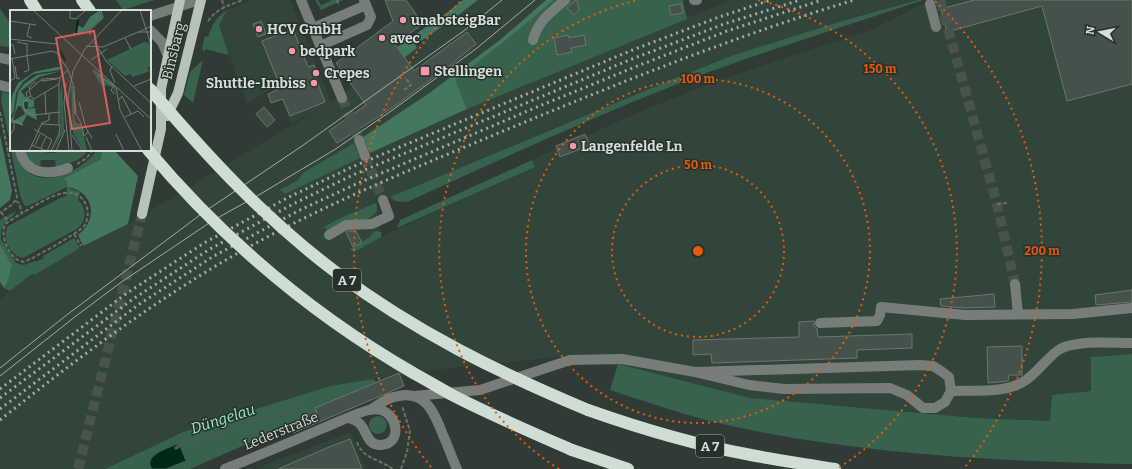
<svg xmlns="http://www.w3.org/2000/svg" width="1132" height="469" viewBox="0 0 1132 469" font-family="Bitter,serif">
	<rect width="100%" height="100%" fill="#2f3b34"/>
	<g fill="#32453b">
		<path d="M 252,0 L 290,0 L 331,102 L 456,17 L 478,0 L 546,0 L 501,39 L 428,94 L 354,143 L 360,158 L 467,109 L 731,0 L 918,0 L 842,21 L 548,131 L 376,203 L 382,236 L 534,167 L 532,160 L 646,109 L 704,86 L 778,60 L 869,31 L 930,0 L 1132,0 L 1132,354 L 1091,357 L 1091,391 L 1052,395 L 1050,421 L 976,418 L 750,398 L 618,364 L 577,355 L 442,369 L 330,386 L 183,432 L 105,469 L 0,469 L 0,299 L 32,274 L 36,274 L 83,246 L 128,224 L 324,106 L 291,124 L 276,86 L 247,104 L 219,25 L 227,10 Z"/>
		<path d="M 351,432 L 365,469 L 257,469 L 272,462 Z"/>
	</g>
	<g fill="#37634d">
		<path d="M 116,0 L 154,0 L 123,10 Z"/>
		<path d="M 315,0 L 318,0 L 321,5 L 332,0 L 343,0 L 321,10 Z"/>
		<path d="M 554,0 L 683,0 L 687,19 L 467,109 L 454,80 L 521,28 Z"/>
		<path d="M 918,0 L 923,0 C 842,28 760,52 680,83 C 588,119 497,161 407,202 L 395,201 L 390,197 L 676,78 L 734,55 L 842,21 Z"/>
		<path d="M 0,9 L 11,24 L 11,47 L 0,46 Z"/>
		<path d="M 227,10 L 219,25 L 229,55 L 205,49 L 204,53 L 202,48 L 205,36 L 208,37 C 212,25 216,17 227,10 Z"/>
		<path d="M 203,60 L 193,103 L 184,95 L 190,72 Z"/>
		<path d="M 2,91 L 11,95 L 11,149 L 1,100 Z"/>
		<path d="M 354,143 L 360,158 L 285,194 L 280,190 L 298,180 L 303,173 Z"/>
		<path d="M 11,150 L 17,150 C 20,158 21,167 28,172 C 48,188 85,168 97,150 L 102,150 L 101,159 L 63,179 L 67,181 L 67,187 L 80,192 L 78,200 C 87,208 87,221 77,229 L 23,258 C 10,256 1,237 8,226 L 60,198 L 66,196 L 67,187 L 28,206 L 24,205 L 20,195 Z"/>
		<path d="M 23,150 L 41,150 L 48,153 L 54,153 L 63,150 L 88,150 C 82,161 67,164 56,167 L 55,160 L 41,160 L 40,166 C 31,164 28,158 23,150 Z"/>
		<path d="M 532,160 L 535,167 L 397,228 L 400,220 Z"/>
		<path d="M 376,203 C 377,205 377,207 377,209 C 376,222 339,228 328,231 L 324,227 L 338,219 Z"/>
		<path d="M 16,211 C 12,221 0,218 1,239 L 16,263 L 24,265 L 35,261 L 36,262 L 44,258 L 43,256 L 74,238 L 80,248 L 36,274 L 32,274 L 10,291 L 4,288 L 8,281 L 12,265 L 0,244 L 0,220 Z"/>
		<path d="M 375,231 L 381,232 L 381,237 L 354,252 L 350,249 L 368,238 Z"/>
		<path d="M 1132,354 L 1132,464 C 993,461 849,454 714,422 C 678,413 644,401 610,390 L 618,364 L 750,398 L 976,418 L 1050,421 L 1052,395 L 1091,391 L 1091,357 Z"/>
		<path d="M 373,379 L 377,382 L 315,408 L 317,413 L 190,469 L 166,469 L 150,465 L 153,469 L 105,469 L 183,432 L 330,386 Z"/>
		<circle cx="378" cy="425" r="9"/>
	</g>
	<g fill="#43785e">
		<path d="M 463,0 L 478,0 L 456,17 L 415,45 L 417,48 L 405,57 L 397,47 L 445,14 Z"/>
		<path d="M 546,0 L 554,0 L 521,28 L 455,80 L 467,109 L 370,153 L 363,137 L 428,94 L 501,39 Z"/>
		<path d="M 0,135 L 12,191 L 10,200 L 0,208 Z"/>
		<path d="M 102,150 L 114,150 L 138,176 L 128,224 L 83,246 L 78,235 C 99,219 94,191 67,187 L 67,181 L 63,179 L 101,159 Z"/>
		<path d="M 0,244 L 12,265 L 8,281 L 4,288 L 0,282 Z"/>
	</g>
	<path fill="#002918" stroke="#405f52" d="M 179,443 L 186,461 L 166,469 L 152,469 C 142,455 169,448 179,443 Z"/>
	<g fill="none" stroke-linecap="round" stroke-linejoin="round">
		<path stroke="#405f52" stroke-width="3.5" d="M 176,448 L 180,445 L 297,408"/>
	</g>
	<g fill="#45524b" stroke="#69776f">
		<path d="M 385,0 L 406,0 L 423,24 L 395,44 L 414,71 L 467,32 L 476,44 L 449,66 L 395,106 L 337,143 L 329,131 L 366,105 L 336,63 L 393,21 Z"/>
		<path d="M 576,0 L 577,0 L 579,10 L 574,15 L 567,8 Z"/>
		<path d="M 974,0 L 1132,0 L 1132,84 L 1067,101 L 1042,6 L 947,32 L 941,9 Z"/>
		<path d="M 681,4 L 683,13 L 671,15 L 669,6 Z"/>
		<path d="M 261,21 L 266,34 L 258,37 L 253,24 Z"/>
		<path d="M 293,29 L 308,67 L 314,65 L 318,75 L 315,76 L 325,102 L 290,116 L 283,99 L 271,103 L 268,94 L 279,89 L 278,87 L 280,86 L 262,41 Z"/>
		<path d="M 568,35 L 569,38 L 584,35 L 586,45 L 571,48 L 572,52 L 557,55 L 554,38 Z"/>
		<path d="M 264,107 L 275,120 L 267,127 L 256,114 Z"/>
		<path d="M 585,134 L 590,145 L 560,157 L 556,146 Z"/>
		<path d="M 348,231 L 356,231 L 362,243 L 353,247 L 346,232 Z"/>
		<path d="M 1132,290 L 1132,302 L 1096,305 L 1095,295 Z"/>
		<path d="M 994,294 L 995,307 L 965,308 L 941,306 L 940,299 Z"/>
		<path d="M 814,321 L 814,326 L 817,329 L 818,337 L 912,334 L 912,348 L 857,350 L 857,358 L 712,363 L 711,354 L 693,355 L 693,340 L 799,337 L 799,322 Z"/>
		<path d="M 1022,346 L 1022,375 L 1009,375 L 1008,381 L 988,383 L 987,347 Z"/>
		<path d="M 399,373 L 404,386 L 293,433 L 289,425 L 317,413 L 315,408 Z"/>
		<path d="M 350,439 L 362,469 L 278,469 L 329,447 Z"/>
	</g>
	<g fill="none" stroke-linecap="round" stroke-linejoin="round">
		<g stroke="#48534d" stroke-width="10" stroke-dasharray="10 5" stroke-linecap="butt">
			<path d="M 940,0 L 997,204 L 1015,284"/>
			<path d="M 342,98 L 359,140"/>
			<path d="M 365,156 L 383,200"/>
		</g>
		<path stroke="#48534d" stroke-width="10" stroke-dasharray="10 5" stroke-linecap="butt" d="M 78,469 L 142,214"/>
		<g stroke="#68726c" stroke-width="2" stroke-dasharray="4 2" stroke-linecap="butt">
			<path d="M 222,0 L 224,7"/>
			<path d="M 337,0 L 339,6"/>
			<path d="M 208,21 C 217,8 230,5 243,0"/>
			<path d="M 404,90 L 411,85 L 405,77"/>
			<path d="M 0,112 L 17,197 L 13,204 L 0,213"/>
			<path d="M 77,164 L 87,158 L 92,150"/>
			<path d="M 16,201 L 19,203 L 22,213 L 5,224 C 0,235 8,256 20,261 C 23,262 24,262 26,261 C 34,258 80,232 84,226 C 88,220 89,212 86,205 C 74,177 39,204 22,213"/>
			<path d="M 997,204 L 1008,203"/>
			<path d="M 1,212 L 8,221"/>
			<path d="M 74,234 L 81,246"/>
			<path d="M 357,442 C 363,459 379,459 393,469"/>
			<path d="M 401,469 L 407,452 L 410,431 L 402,406"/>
		</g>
		<g stroke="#777e7a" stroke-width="10">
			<path d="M 301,0 L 342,98"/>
			<path d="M 694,0 L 697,0"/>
			<path d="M 930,4 L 936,27"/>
			<path d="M 150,16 L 199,0"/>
			<path d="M 313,28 L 366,5"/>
			<path d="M 150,30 L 162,42 L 167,54"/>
			<path d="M 533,40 C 538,21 550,13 565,0"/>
			<path d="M 320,46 L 367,25 L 371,17 L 364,0"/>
			<path d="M 0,58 L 11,60"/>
			<path d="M 0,85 L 11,88"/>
			<path d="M 359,140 L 365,156"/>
			<path d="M 20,150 C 25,174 48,176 68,168"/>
			<path d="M 329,235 L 346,225 L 372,224 L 389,216 L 383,200"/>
			<path d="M 1015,284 L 1018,314"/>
			<path d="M 820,323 L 877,321 L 880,315 L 881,307 L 965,315 L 1073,314 L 1132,308"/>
			<path d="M 951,391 C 974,390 1007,394 1026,380 C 1037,373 1051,353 1062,348 C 1082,340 1111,343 1132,343"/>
			<path d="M 414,396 L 480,390 L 570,360 L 622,359 L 695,372 L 749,385 L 784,389 L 890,388 L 907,395 L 923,408 L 935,408 L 945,402 L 951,391 L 949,377 L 941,371 L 933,366 L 920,365 L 695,372"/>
			<path d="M 370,410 C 378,405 385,399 394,397 C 425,388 434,412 443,435 C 448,446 452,458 457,469"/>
			<path d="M 225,469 C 257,456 289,443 321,429 C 337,423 353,414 369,410 C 373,409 378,409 381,410 C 398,415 402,443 382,445 C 366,446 368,431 359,423 C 356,420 352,419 348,418"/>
		</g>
		<g stroke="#b6c3bb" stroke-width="10">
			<path d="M 167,116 L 178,93 L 201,0"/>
			<path d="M 142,214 L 161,129 L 161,89 L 180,0"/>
		</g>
		<g stroke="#ceded5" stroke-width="12">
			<path d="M 30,0 L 37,11"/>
			<path d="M 82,0 L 90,11"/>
			<path d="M 588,410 C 639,428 692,444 746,454 C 775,460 806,464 835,469"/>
			<path d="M 572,450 L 628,469"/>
		</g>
		<g stroke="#a2aca7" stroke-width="1">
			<path d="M 0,368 L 68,314 L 204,212 L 302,146 L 465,30 L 502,0"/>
			<path d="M 0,376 L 76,316 L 120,283 L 212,221 L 257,196 L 334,150 L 394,109 L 477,48 L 535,0"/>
		</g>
		<g stroke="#a2aca7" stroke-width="3" stroke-dasharray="2 4" stroke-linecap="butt">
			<path d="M 0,389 L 127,293 L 204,243 L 289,197 L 352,167 L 630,51 L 719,17 L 771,0"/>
			<path d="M 0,398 L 133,299 L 210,249 L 293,204 L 355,174 L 632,59 L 724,24 L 800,0"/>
			<path d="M 0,409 L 138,305 L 214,256 L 300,210 L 356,184 L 537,107 L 635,67 L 727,31 L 822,0"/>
			<path d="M 0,420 C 70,364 142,310 219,264 C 305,213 397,175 489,137 C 609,87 729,38 854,0"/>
		</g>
		<g stroke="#ceded5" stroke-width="12">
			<path d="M 150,89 C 208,157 265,219 337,273 C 414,331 499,373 588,410"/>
			<path d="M 148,150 C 223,239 314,316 415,374 C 428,381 441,389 454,396 C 493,416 533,433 572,450"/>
		</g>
	</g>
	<g fill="none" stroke="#e8590c" stroke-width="2" stroke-dasharray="2 4">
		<circle cx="698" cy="251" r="86"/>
		<circle cx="698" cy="251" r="172"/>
		<path d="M559 469A258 258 0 0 1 638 0M758 0A258 258 0 0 1 837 469"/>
		<path d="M431 467A344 344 0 0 1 461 1M935 1A344 344 0 0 1 965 467"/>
	</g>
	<g fill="#f49aa6" stroke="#25312a" stroke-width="1.5">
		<circle cx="403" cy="20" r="4"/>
		<circle cx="259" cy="29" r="4"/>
		<circle cx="382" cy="38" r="4"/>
		<circle cx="292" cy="51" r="4"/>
		<rect x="420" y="66" width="10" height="10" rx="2"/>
		<circle cx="316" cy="73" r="4"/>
		<circle cx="314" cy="83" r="4"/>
		<circle cx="573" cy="146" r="4"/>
	</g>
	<g text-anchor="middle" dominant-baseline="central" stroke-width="3" stroke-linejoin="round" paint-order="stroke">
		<g fill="#25312a" stroke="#a1aaa5" stroke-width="1">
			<rect x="333" y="269" width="28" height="22" rx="3"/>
			<rect x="696" y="435" width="28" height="22" rx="3"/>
		</g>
		<g font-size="13" font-weight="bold" fill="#d6deda">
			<text x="347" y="280">A 7</text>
			<text x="710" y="446">A 7</text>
		</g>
		<g font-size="14" font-weight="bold" fill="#d6deda" stroke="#25312a" text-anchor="start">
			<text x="411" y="20">unabsteigBar</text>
			<text x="267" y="29">HCV GmbH</text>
			<text x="390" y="38">avec</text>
			<text x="300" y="51">bedpark</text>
			<text x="434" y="71">Stellingen</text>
			<text x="324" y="73">Crepes</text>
			<text x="306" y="83" text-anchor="end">Shuttle-Imbiss</text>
			<text x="581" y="146">Langenfelde Ln</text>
		</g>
		<g font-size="14" fill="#d6deda" stroke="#25312a">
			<text transform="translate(174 51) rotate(-76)">Binsbarg</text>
			<text transform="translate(281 431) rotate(-22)">Lederstraße</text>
		</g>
		<g font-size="15" font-style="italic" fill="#99ecc2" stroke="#25312a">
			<text transform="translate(223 419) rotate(-18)">Düngelau</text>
		</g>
	</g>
	<g transform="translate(10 10)">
		<rect width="141" height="141" fill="#2f3b34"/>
		<path d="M 134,32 L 139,33 L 141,38 L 141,56 L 137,58 L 140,61 L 123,67 L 120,64 L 115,66 L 97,50 ZM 84,59 L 105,76 L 106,91 L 104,78 L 97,75 L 92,77 L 82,60 ZM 52,71 L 54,120 L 43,141 L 51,120 L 50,86 ZM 61,76 L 63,76 L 65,112 L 71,114 L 77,141 L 74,141 L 63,123 Z" fill="#37634d"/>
		<path d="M 90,0 L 92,8 L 78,21 L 61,26 L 65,22 L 67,15 L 73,18 L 80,7 ZM 47,57 L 52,57 L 49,60 L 23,64 L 13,72 L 6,83 L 4,101 L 0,107 L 2,86 L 8,73 L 24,62 ZM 51,61 L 29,67 L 11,81 L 15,87 L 24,90 L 24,97 L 18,98 L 18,92 L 14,92 L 14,99 L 25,98 L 27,110 L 17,105 L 12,114 L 0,111 L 5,102 L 8,82 L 14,74 L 27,65 ZM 8,96 L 11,96 L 15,104 L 5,110 L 3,109 Z" fill="#43785e" fill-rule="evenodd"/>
		<path fill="none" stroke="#002918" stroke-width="2" d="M 66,23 L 68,10M 50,40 L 55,51"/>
		<path fill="none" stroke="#727c76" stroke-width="1" d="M 23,0 L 141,109M 60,0 L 60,8 L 66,9 L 76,0M 130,0 L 141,35M 0,11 L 26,15M 20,14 L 17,26 L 22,28M 129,22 L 141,16M 80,25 L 80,20 L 93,8 L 91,0M 115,28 L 121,39 L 119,37M 0,29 L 46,34M 7,32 L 17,34 L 17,46M 84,32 L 97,52 L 141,93M 0,35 L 3,35 L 5,44M 76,36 L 93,37 L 128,22 L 141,22M 0,49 L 42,41 L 47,43 L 58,60 L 50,67 L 49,74 L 49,114M 81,50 L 97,39M 5,56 L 7,69 L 10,68M 102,56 L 100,61 L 105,73M 58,60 L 64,77 L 64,90 L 65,99 L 64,102 L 66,104 L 64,83M 14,62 L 19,60 L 17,46M 88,65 L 104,76 L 101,80 L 104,84M 0,71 L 5,68 L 2,48M 31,71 L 47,69M 56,73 L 54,93 L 59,141M 124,76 L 141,69M 106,77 L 110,100 L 132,141M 20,80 L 19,77 L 25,72 L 27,74M 19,81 L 21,85 L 13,93 L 15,101 L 24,105 L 50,102M 35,82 L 36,105M 20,86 L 24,89 L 49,74M 17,88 L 16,83 L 32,69 L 50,68M 108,91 L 112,86 L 121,104M 69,92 L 76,118 L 82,128M 66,104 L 71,113 L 74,126 L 78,122M 115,107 L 128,101 L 134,107M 0,112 L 7,112 L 13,115 L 4,112M 32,114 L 50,115 L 49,124 L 41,141M 24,119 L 42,130 L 37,141M 106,124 L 114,141M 0,125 L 4,119 L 4,112M 62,125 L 73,141M 76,127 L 82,141M 21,135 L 37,141M 25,135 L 30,124M 31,138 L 36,127M 19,141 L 32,113 L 39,110 L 39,104M 46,141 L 55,120M 62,141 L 58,88 L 63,61 L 75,39 L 112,0"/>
		<path fill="#d65f5d" fill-opacity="0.15" stroke="#d65f5d" stroke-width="2" d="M 84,21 L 100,113 L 62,119 L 46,28 Z"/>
		<rect width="141" height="141" fill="none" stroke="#d6deda" stroke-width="2"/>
	</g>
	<circle cx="698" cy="251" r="6" fill="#e8590c" stroke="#25312a" stroke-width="2"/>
	<g font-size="12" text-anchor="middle" font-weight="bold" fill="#e8590c" stroke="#25312a" stroke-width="3" stroke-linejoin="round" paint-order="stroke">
		<text x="880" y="73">150 m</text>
		<text x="698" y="83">100 m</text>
		<text x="698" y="169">50 m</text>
		<text x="1042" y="255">200 m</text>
	</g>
	<g transform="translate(1100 32) rotate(280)" stroke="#25312a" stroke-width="3" paint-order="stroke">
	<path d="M0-3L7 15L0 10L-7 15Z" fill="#d6deda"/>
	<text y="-6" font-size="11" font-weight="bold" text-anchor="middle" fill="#d6deda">N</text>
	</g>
</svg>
